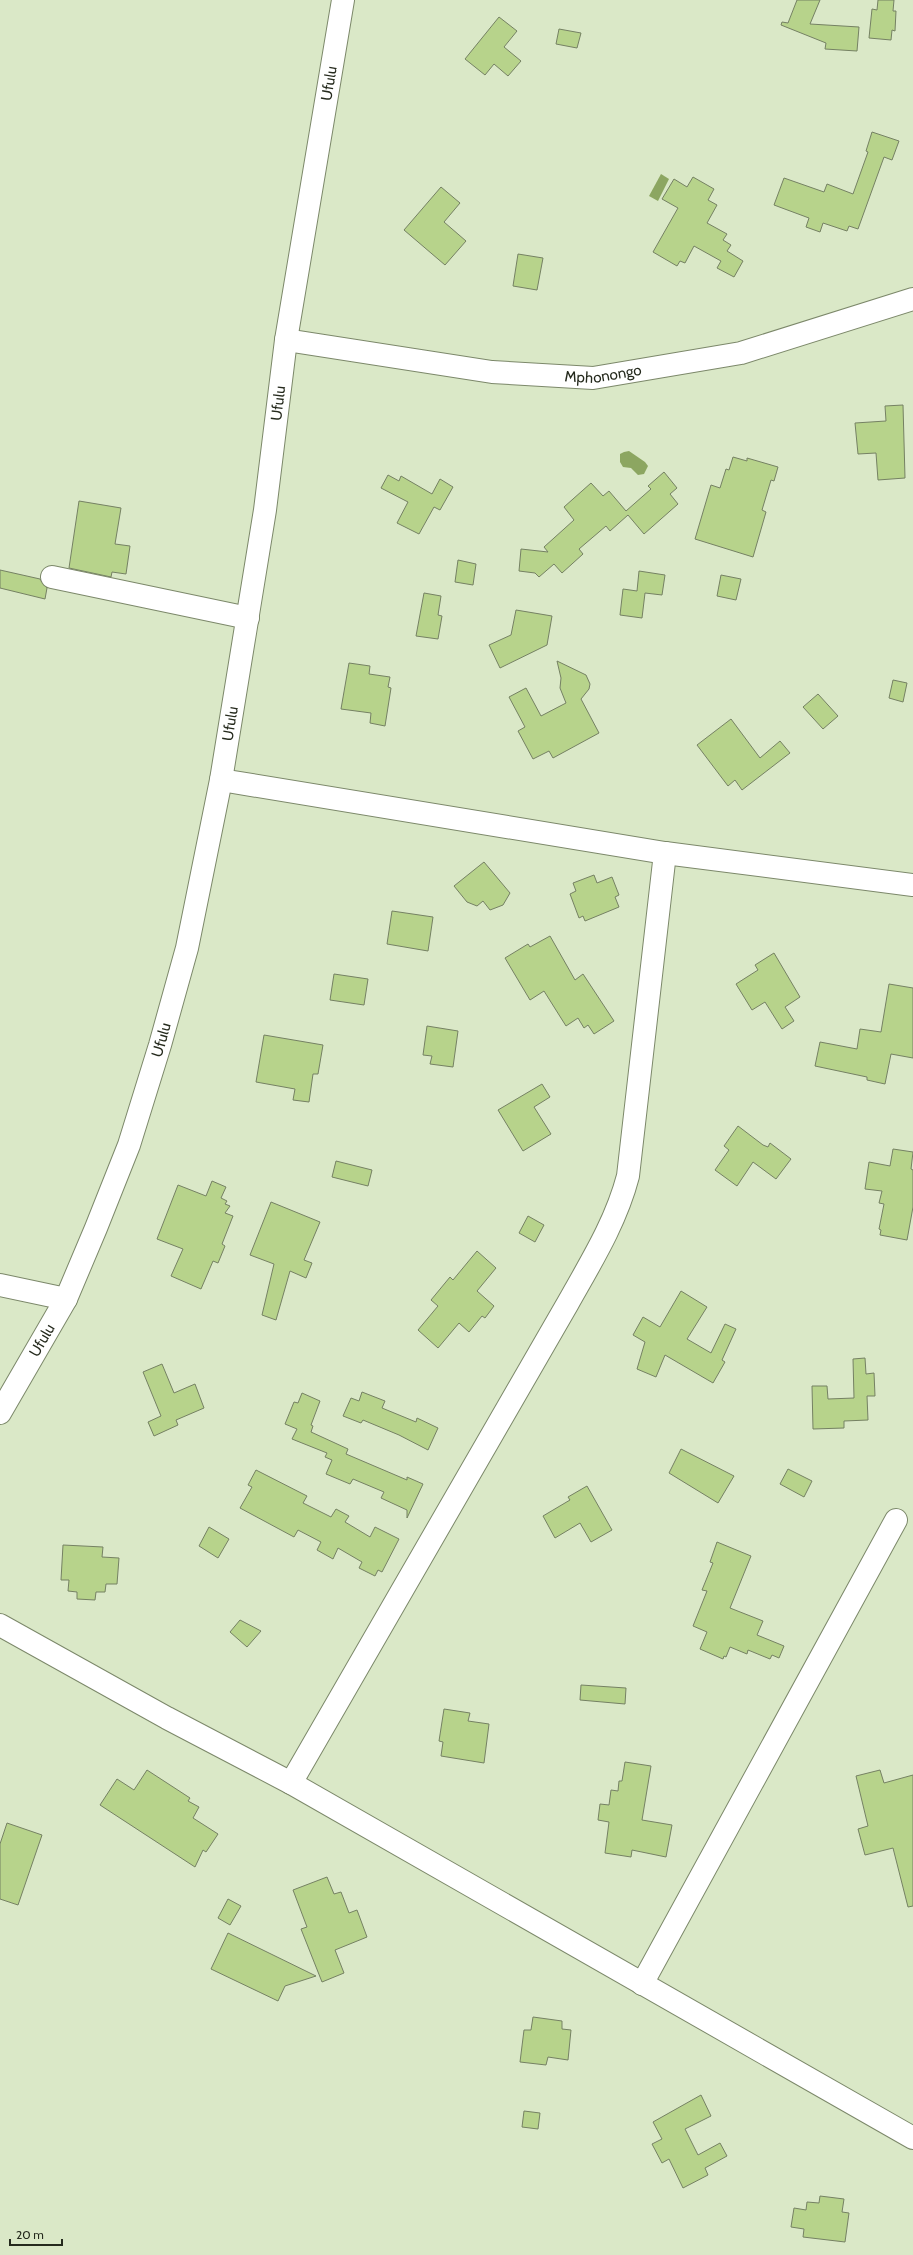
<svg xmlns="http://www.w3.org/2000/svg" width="913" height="2255" viewBox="0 0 913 2255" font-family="Cabin,sans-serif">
	<rect width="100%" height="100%" fill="#dae8c7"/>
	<g fill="#8ca661">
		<path d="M 661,174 L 669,179 L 658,201 L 649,196 Z"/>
		<path d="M 629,451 L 645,462 L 648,466 L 644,474 L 638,475 L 631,468 L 623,467 L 620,462 L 620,454 L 624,452 Z"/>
	</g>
	<g fill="#b7d38b" stroke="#758163">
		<path d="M 797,0 L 820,0 L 810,24 L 859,27 L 857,51 L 825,49 L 826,43 L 781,25 L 782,22 L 788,23 Z"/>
		<path d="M 878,0 L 894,0 L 893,11 L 896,11 L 895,31 L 892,30 L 891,40 L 869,38 L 872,9 L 877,10 Z"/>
		<path d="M 499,17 L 517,31 L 504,47 L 521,61 L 508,76 L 494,64 L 485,75 L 465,59 Z"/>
		<path d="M 559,29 L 581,33 L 577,48 L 556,44 Z"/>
		<path d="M 872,132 L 899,141 L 892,160 L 884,157 L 858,229 L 849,226 L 847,231 L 823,223 L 820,232 L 806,227 L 809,218 L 774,205 L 784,178 L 824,192 L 827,184 L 853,194 L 868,152 L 866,151 Z"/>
		<path d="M 693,177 L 714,189 L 708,200 L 717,205 L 707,223 L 727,234 L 723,240 L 731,245 L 727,251 L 743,261 L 734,277 L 717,268 L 721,261 L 694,246 L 685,263 L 680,261 L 677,266 L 653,252 L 678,208 L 662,199 L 674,179 L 687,187 Z"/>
		<path d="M 441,187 L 460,203 L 444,222 L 466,241 L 445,265 L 404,230 Z"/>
		<path d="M 518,254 L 543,258 L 537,290 L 513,286 Z"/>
		<path d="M 903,405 L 905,478 L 878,480 L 876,453 L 858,454 L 855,423 L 886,421 L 885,406 Z"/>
		<path d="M 733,457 L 747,461 L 747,458 L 778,467 L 774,481 L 771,480 L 762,510 L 766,512 L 753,557 L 695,539 L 711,485 L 720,488 L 726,469 L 729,470 Z"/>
		<path d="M 664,472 L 677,488 L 670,494 L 678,504 L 644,534 L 628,515 L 610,531 L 606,526 L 579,549 L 583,554 L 562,573 L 554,564 L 539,577 L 535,573 L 519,571 L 521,549 L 548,552 L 544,547 L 574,520 L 564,507 L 591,483 L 603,496 L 609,491 L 626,511 L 651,489 L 648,486 Z"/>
		<path d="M 388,475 L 399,481 L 401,476 L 432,494 L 440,479 L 453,487 L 440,510 L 434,507 L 419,534 L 397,523 L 408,502 L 381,488 Z"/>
		<path d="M 79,501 L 121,508 L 115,544 L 130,546 L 126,574 L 112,572 L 111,577 L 69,568 Z"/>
		<path d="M 458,560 L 476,564 L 473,585 L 455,582 Z"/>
		<path d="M 0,570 L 40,579 L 47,588 L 45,599 L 0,588 Z"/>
		<path d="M 639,571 L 665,575 L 662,595 L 645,593 L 642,618 L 620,615 L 623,589 L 637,591 Z"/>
		<path d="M 721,575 L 741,579 L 736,600 L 717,596 Z"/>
		<path d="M 424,593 L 441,596 L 438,615 L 442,616 L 438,639 L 416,636 Z"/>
		<path d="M 516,610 L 552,616 L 547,645 L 500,668 L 489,645 L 511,635 Z"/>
		<path d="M 557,661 L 586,675 L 590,684 L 589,689 L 581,699 L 599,733 L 553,758 L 549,751 L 533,759 L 518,731 L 525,727 L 509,697 L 526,688 L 541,716 L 566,703 L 560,688 L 561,678 Z"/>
		<path d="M 349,663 L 370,666 L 369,674 L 390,677 L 388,687 L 391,688 L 385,726 L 370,723 L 371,713 L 341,709 Z"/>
		<path d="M 893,680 L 907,683 L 903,702 L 889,698 Z"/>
		<path d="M 818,694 L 838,716 L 823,729 L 803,707 Z"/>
		<path d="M 731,719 L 760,758 L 780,741 L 790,753 L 742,790 L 735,780 L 728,786 L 697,745 Z"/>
		<path d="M 484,862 L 510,893 L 503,905 L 490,910 L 483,901 L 477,906 L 467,902 L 454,886 Z"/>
		<path d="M 594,875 L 597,883 L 612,877 L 619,895 L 615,897 L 619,907 L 585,921 L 583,916 L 579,918 L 570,894 L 576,891 L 573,883 Z"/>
		<path d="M 392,911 L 433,917 L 428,951 L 387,944 Z"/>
		<path d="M 550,936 L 575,980 L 583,974 L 614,1021 L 594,1034 L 588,1025 L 584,1028 L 578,1018 L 566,1026 L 544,991 L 530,1000 L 505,958 L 528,944 L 530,947 Z"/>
		<path d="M 774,953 L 800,997 L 785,1007 L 794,1021 L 782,1029 L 765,1002 L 752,1010 L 736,984 L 758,970 L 755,965 Z"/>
		<path d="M 334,974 L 368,979 L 364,1005 L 330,1000 Z"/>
		<path d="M 889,984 L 913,988 L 913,1058 L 891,1054 L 885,1084 L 867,1080 L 867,1077 L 815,1066 L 820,1042 L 857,1049 L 860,1029 L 881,1032 Z"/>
		<path d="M 427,1026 L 458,1031 L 453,1067 L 430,1064 L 432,1056 L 423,1055 Z"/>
		<path d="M 264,1035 L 323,1045 L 318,1074 L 313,1074 L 309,1102 L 293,1100 L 295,1089 L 256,1082 Z"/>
		<path d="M 542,1084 L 550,1097 L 534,1107 L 551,1134 L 523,1151 L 498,1110 Z"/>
		<path d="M 738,1126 L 763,1145 L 768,1147 L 770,1143 L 791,1159 L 776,1179 L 753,1162 L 737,1186 L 715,1170 L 729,1150 L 724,1146 Z"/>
		<path d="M 893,1149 L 913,1152 L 911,1169 L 913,1170 L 913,1207 L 907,1240 L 880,1235 L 881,1230 L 879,1229 L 884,1204 L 879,1203 L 882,1191 L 865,1189 L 869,1162 L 890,1166 Z"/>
		<path d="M 336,1161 L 372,1170 L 368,1186 L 332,1177 Z"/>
		<path d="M 212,1181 L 226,1187 L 221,1198 L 227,1201 L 225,1204 L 230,1206 L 225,1213 L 233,1216 L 222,1244 L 225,1246 L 218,1263 L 213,1261 L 201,1289 L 171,1276 L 183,1249 L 157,1239 L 178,1185 L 206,1196 Z"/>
		<path d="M 271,1202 L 320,1222 L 304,1260 L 312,1263 L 306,1278 L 290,1271 L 276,1320 L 262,1315 L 274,1264 L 250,1255 Z"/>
		<path d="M 528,1216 L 544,1225 L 535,1242 L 519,1233 Z"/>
		<path d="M 477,1251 L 496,1268 L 477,1291 L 494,1306 L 485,1318 L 482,1316 L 469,1332 L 459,1323 L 438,1348 L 418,1330 L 438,1306 L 431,1300 L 450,1277 L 453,1280 Z"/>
		<path d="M 681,1291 L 707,1307 L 687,1339 L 711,1353 L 725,1324 L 736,1329 L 722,1360 L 725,1362 L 713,1383 L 665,1355 L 656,1377 L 637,1369 L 645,1342 L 633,1335 L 643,1317 L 660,1327 Z"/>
		<path d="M 865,1358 L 866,1374 L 874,1373 L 875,1396 L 867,1396 L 868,1420 L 844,1421 L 844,1428 L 813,1429 L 812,1386 L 827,1386 L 828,1399 L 854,1398 L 853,1359 Z"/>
		<path d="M 162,1364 L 174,1393 L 195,1384 L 204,1408 L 176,1420 L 178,1425 L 154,1436 L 148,1422 L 161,1416 L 143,1372 Z"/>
		<path d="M 362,1392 L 385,1401 L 382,1408 L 416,1422 L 417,1418 L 438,1428 L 428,1450 L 399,1435 L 363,1420 L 361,1423 L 343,1416 L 351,1398 L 359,1401 Z"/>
		<path d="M 302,1393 L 320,1401 L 311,1425 L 313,1426 L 311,1432 L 348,1449 L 346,1454 L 407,1480 L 407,1477 L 423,1484 L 407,1518 L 407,1510 L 381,1498 L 384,1492 L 353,1479 L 350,1484 L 326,1474 L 332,1460 L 325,1457 L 327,1453 L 292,1439 L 297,1429 L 285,1424 L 294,1402 L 298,1403 Z"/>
		<path d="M 681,1449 L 734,1476 L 718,1503 L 669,1473 Z"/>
		<path d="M 788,1469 L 812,1481 L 804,1497 L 780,1484 Z"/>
		<path d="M 256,1470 L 307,1496 L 303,1503 L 331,1517 L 336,1509 L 349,1516 L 345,1522 L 370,1537 L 375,1527 L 399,1539 L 382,1572 L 378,1570 L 375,1576 L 359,1568 L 362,1562 L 338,1548 L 333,1559 L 317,1550 L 321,1542 L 298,1530 L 294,1537 L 240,1508 L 252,1487 L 248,1485 Z"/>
		<path d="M 587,1486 L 612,1530 L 591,1542 L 580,1523 L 555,1538 L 543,1516 L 570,1500 L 568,1497 Z"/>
		<path d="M 209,1527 L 229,1539 L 218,1558 L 199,1546 Z"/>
		<path d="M 717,1542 L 751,1556 L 730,1608 L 763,1621 L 757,1635 L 784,1646 L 779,1658 L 772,1655 L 770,1659 L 748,1650 L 747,1654 L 730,1647 L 726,1657 L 724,1656 L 723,1659 L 700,1649 L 707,1632 L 693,1626 L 707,1591 L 702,1590 L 713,1563 L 710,1562 Z"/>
		<path d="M 63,1545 L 103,1547 L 102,1557 L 119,1558 L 117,1584 L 106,1584 L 105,1592 L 96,1592 L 95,1600 L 77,1599 L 77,1592 L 68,1591 L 69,1580 L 61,1580 Z"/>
		<path d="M 240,1620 L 261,1631 L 247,1647 L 230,1632 Z"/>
		<path d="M 581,1685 L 626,1688 L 625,1704 L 580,1700 Z"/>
		<path d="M 444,1709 L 470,1713 L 468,1721 L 489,1724 L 484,1763 L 441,1756 L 443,1742 L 439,1741 Z"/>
		<path d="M 625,1762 L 651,1766 L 642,1820 L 672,1825 L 666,1857 L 632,1850 L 631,1857 L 605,1853 L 609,1822 L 598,1820 L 600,1804 L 609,1805 L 611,1790 L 618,1791 L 619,1781 L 622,1781 Z"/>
		<path d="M 147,1770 L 190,1798 L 188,1801 L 199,1807 L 193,1818 L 218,1834 L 206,1852 L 203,1850 L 195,1867 L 100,1805 L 117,1779 L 134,1790 Z"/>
		<path d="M 880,1770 L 884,1783 L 913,1775 L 913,1906 L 908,1907 L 893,1848 L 865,1855 L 858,1829 L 868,1826 L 856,1776 Z"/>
		<path d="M 7,1823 L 42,1835 L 18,1905 L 0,1899 L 0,1844 Z"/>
		<path d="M 327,1877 L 334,1894 L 341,1892 L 349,1913 L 357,1910 L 367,1937 L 335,1950 L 344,1973 L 322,1982 L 301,1929 L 307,1927 L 293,1890 Z"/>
		<path d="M 228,1899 L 241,1906 L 230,1925 L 218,1918 Z"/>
		<path d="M 228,1933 L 316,1976 L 285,1986 L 278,2001 L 211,1969 Z"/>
		<path d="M 533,2017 L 562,2021 L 562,2029 L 571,2030 L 568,2060 L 548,2057 L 546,2065 L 520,2062 L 524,2030 L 531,2030 Z"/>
		<path d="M 701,2095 L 711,2116 L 685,2129 L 698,2155 L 720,2143 L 727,2156 L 705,2168 L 708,2175 L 683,2188 L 669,2159 L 662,2163 L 652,2144 L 662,2139 L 653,2122 Z"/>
		<path d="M 524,2111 L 540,2113 L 538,2129 L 522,2127 Z"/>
		<path d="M 820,2196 L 844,2199 L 842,2212 L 849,2213 L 845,2242 L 803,2237 L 804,2229 L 791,2227 L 794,2208 L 806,2210 L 807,2202 L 819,2203 Z"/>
	</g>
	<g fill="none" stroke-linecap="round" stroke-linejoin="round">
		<g stroke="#7c886a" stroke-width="24">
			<g id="minor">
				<path id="s1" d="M 286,340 L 492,372 L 593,378 L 741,353 L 913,299"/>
				<path d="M 52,577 L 248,618"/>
				<path d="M 221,780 L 665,853 L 913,885"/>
				<path d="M 0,1285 L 66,1299"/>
				<path id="s2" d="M 0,1413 L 66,1299 L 96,1228 L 129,1145 L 160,1045 L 187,948 L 221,780 L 265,510 L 286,340 L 343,0"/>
				<path d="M 0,1625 L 167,1718 L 291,1783 L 913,2138"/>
				<path d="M 291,1783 L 568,1303 C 591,1262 616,1222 628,1176 L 665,853"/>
				<path d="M 642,1984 L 896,1520"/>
			</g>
		</g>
		<use href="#minor" stroke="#fff" stroke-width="22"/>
	</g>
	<g text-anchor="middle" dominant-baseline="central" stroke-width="3" stroke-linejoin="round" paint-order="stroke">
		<g font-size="15" fill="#252a1d" stroke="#dae8c7">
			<text stroke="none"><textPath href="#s2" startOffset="1380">Ufulu</textPath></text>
			<text stroke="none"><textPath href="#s1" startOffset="320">Mphonongo</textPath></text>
			<text stroke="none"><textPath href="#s2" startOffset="1056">Ufulu</textPath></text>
			<text stroke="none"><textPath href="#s2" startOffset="732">Ufulu</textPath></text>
			<text stroke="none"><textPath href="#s2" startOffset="408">Ufulu</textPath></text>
			<text stroke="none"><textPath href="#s2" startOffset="84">Ufulu</textPath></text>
		</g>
	</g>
	<path d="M10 2239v6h52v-6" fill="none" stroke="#252a1d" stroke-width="2"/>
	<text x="16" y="2239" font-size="12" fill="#252a1d" stroke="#dae8c7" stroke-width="3" paint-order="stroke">20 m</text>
</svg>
